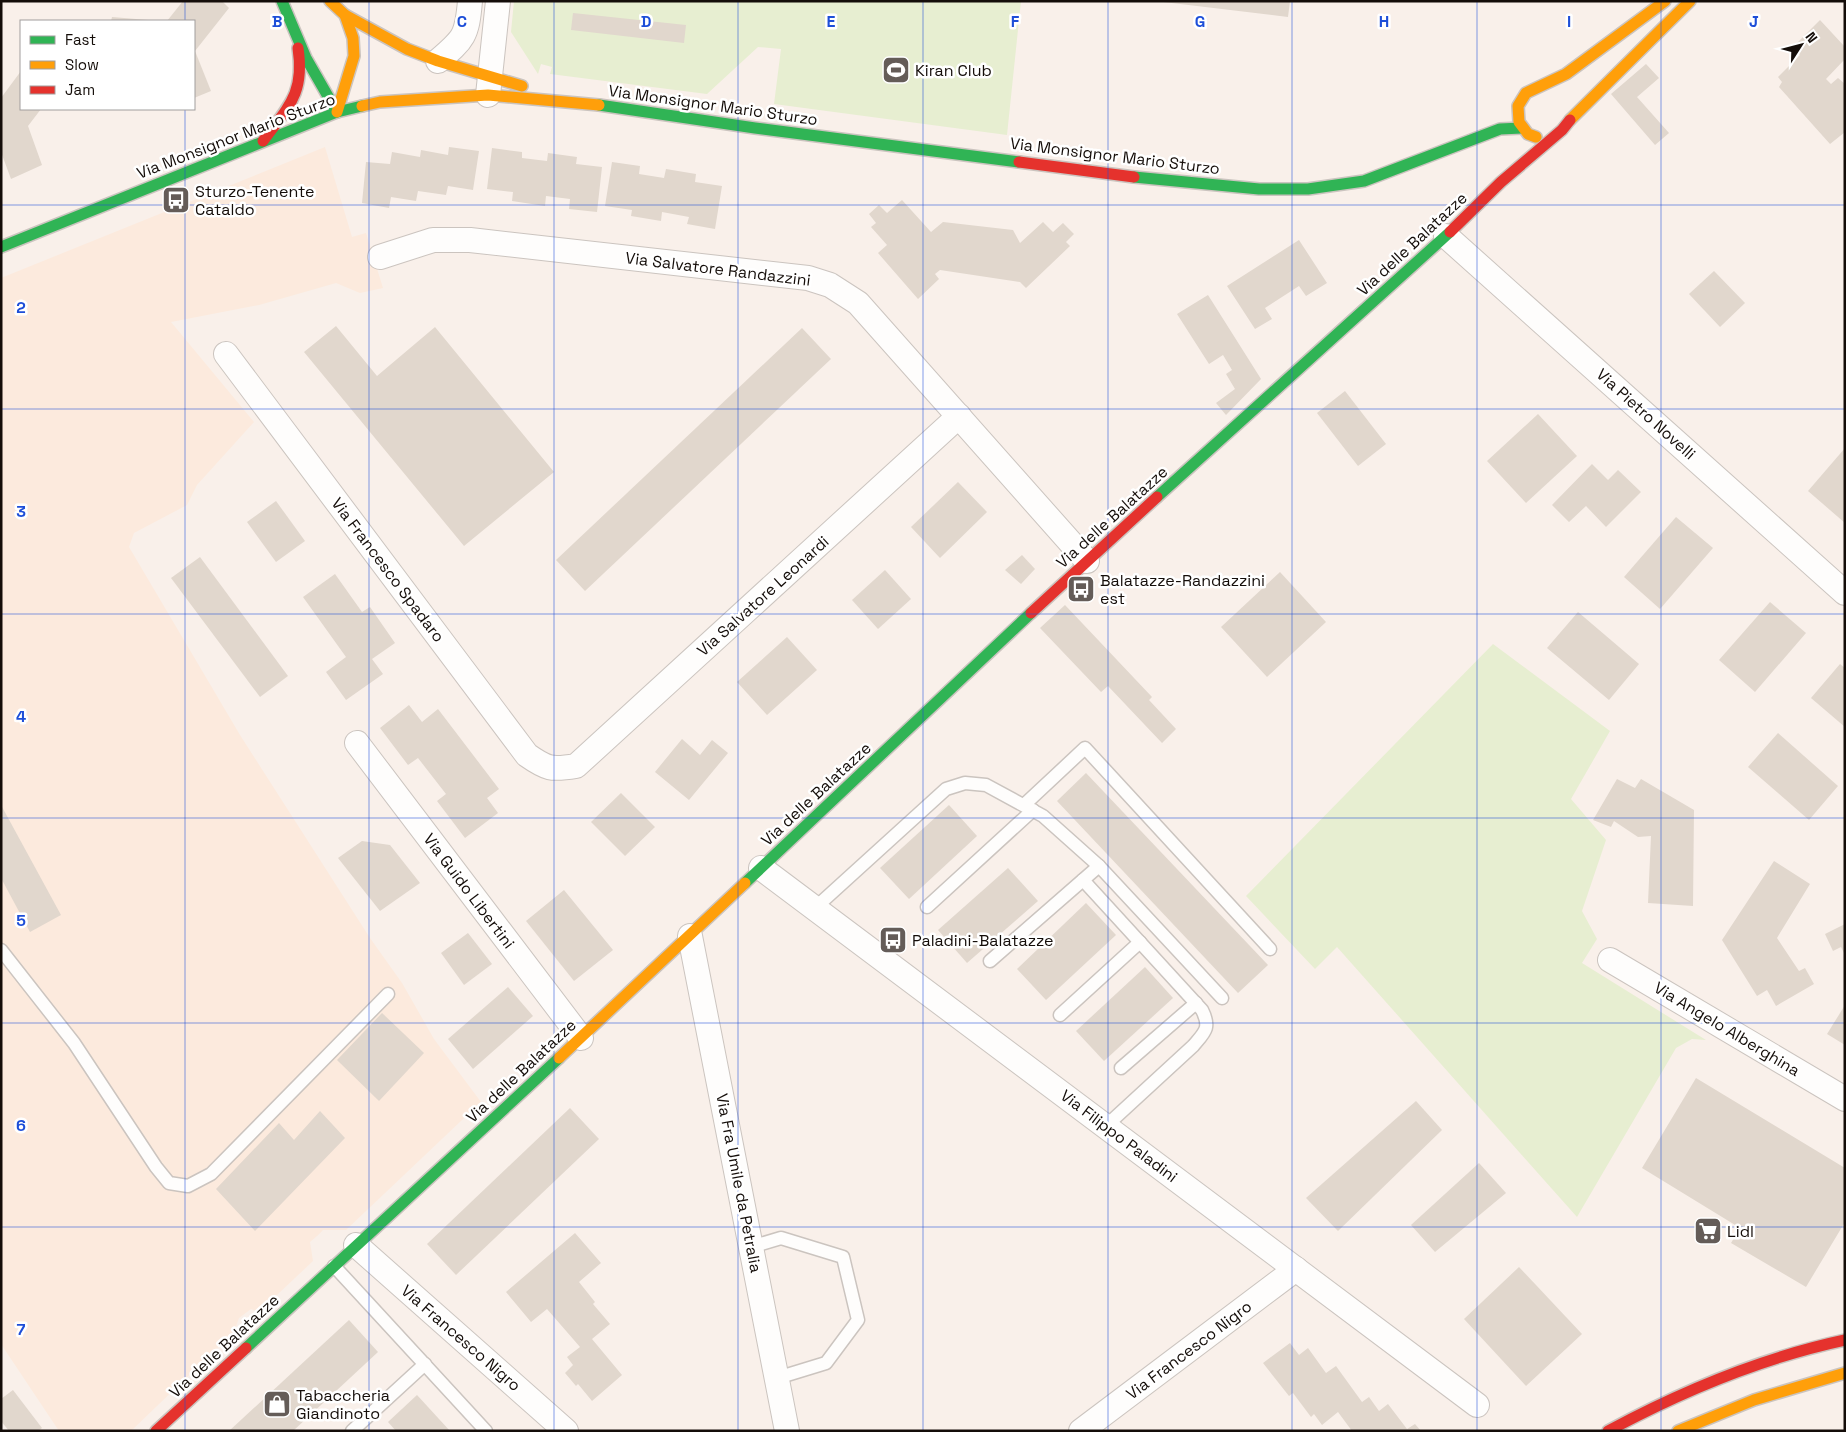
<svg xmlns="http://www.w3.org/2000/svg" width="1846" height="1432" viewBox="0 0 1846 1432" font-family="'Space Grotesk',sans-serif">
	<rect width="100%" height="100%" fill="#f9f0ea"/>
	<path fill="#fceadd" d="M 325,147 L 352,237 L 366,233 L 383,288 L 360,293 L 336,283 L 259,305 L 171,322 L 254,422 L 197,485 L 187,505 L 134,533 L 129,547 L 240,735 L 370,938 L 402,983 L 434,1039 L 481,1102 L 346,1230 L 323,1230 L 317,1236 L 310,1242 L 313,1261 L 259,1312 L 251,1309 L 239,1318 L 234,1332 L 131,1431 L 59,1431 L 1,1344 L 1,278 Z"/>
	<g fill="#e7eed1">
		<path d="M 514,1 L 1021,1 L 1007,135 L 774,104 L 781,49 L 758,47 L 707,94 L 550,74 L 552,67 L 541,64 L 538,74 L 511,32 Z"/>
		<path d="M 1493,644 L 1610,731 L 1571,799 L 1606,840 L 1582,911 L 1597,939 L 1582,963 L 1706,1040 L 1692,1039 L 1676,1048 L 1577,1217 L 1337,947 L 1315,969 L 1246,896 Z"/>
	</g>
	<g fill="#e1d7cd">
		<path d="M 183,1 L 222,1 L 229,8 L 195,51 L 211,91 L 194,98 L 194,21 L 167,21 Z"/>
		<path d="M 1155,1 L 1290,1 L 1288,17 Z"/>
		<path d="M 573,13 L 686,25 L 684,43 L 571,30 Z"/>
		<path d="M 112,17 L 148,20 L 148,21 L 111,21 Z"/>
		<path d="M 1820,20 L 1845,47 L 1845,59 L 1826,79 L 1831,84 L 1838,78 L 1845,84 L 1845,132 L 1830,144 L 1779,87 L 1782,82 L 1778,77 L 1800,55 L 1792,48 Z"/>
		<path d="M 1646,64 L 1659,78 L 1637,97 L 1669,133 L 1655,145 L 1611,94 Z"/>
		<path d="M 21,71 L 21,109 L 41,109 L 28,126 L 42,165 L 11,179 L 1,152 L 1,98 Z"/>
		<path d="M 449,147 L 479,151 L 473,190 L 448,186 L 446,195 L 418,191 L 416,201 L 391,197 L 389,208 L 362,203 L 366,162 L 390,164 L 392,152 L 420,157 L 421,150 L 448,155 Z"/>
		<path d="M 492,148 L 522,152 L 522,158 L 547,161 L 548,153 L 577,157 L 576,164 L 602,167 L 597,212 L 569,209 L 570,199 L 546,196 L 545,206 L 512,201 L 513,192 L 487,189 Z"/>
		<path d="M 612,162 L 640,166 L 639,174 L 664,178 L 666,169 L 696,174 L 695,182 L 722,186 L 715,229 L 687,224 L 689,217 L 662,212 L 661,221 L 631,216 L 632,210 L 605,206 Z"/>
		<path d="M 902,200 L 931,232 L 943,222 L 1013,230 L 1020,243 L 1043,222 L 1053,232 L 1063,223 L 1074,234 L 1066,242 L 1070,246 L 1026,288 L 1020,282 L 940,270 L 935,274 L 939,279 L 918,299 L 878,253 L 887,245 L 871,227 L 876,223 L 869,214 L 879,205 L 887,213 Z"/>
		<path d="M 1299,240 L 1327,283 L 1306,296 L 1299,286 L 1265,308 L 1272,319 L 1255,329 L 1227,286 Z"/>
		<path d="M 1714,271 L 1745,303 L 1720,327 L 1689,294 Z"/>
		<path d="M 1208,295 L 1261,379 L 1226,415 L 1216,403 L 1235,389 L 1226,374 L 1232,370 L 1223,355 L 1209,364 L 1177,314 Z"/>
		<path d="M 336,326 L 377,376 L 435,327 L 554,472 L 464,546 L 304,352 Z"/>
		<path d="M 802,328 L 831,359 L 585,591 L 556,560 Z"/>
		<path d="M 1345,391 L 1386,444 L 1358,466 L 1317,413 Z"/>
		<path d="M 1538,414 L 1577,456 L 1526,503 L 1487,461 Z"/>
		<path d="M 1845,448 L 1845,523 L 1808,491 Z"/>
		<path d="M 1592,464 L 1608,480 L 1618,470 L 1641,492 L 1606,527 L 1586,506 L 1569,522 L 1552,505 Z"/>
		<path d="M 958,482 L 987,512 L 940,558 L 911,527 Z"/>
		<path d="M 276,501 L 305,541 L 276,562 L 247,522 Z"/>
		<path d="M 1676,517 L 1713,548 L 1660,609 L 1624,577 Z"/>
		<path d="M 1022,555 L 1035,569 L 1021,584 L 1005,570 Z"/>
		<path d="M 200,557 L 288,676 L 260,697 L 171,578 Z"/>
		<path d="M 885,570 L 911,599 L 878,629 L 852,600 Z"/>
		<path d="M 1280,572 L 1326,622 L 1267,677 L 1221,627 Z"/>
		<path d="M 335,574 L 362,612 L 370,607 L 395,643 L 372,659 L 383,674 L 346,700 L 326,672 L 346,657 L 303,597 Z"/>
		<path d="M 1770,602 L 1806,633 L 1755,692 L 1719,660 Z"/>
		<path d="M 1065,605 L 1152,697 L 1149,700 L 1176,729 L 1162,743 L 1108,686 L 1101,692 L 1040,628 Z"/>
		<path d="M 1578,612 L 1639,664 L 1609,700 L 1547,648 Z"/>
		<path d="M 787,637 L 817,670 L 767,715 L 737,682 Z"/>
		<path d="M 1840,664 L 1845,668 L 1845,727 L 1811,698 Z"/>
		<path d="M 409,705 L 422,722 L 438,709 L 499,789 L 487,798 L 498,813 L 465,838 L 437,801 L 446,794 L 418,758 L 408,765 L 380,728 Z"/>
		<path d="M 1778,733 L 1838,786 L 1809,820 L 1748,767 Z"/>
		<path d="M 682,739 L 700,755 L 712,740 L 728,753 L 689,800 L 655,772 Z"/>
		<path d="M 1086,773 L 1268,965 L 1238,993 L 1057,801 Z"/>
		<path d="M 1617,779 L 1635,788 L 1641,779 L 1694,810 L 1693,906 L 1648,903 L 1651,836 L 1638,837 L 1614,821 L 1611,827 L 1593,820 Z"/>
		<path d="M 621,793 L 655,827 L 625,856 L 591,822 Z"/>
		<path d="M 1,805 L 61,915 L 30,932 L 1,878 Z"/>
		<path d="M 949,805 L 977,836 L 909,899 L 880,868 Z"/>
		<path d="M 362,841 L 390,845 L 420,883 L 380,911 L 338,858 Z"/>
		<path d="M 1774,861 L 1810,884 L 1777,938 L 1799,971 L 1805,968 L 1814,984 L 1776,1006 L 1767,990 L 1757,996 L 1722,940 Z"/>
		<path d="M 1008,868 L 1038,901 L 967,963 L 938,930 Z"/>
		<path d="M 564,890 L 613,950 L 574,981 L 526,921 Z"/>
		<path d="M 1086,903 L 1116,935 L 1046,1000 L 1017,969 Z"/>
		<path d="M 1845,924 L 1845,955 L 1841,947 L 1833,951 L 1825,934 Z"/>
		<path d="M 468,933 L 492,964 L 464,985 L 441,953 Z"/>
		<path d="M 1145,967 L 1173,998 L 1104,1061 L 1076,1031 Z"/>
		<path d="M 508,987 L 533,1016 L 473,1069 L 448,1039 Z"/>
		<path d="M 1845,1005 L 1845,1045 L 1827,1034 Z"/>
		<path d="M 382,1013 L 424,1053 L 379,1101 L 337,1060 Z"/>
		<path d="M 1696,1078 L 1845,1168 L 1845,1222 L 1806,1287 L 1731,1243 L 1740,1228 L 1642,1168 Z"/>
		<path d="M 1416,1101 L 1442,1130 L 1338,1231 L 1306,1198 Z"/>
		<path d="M 570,1108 L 599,1139 L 456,1275 L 427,1244 Z"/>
		<path d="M 320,1111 L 345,1138 L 255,1231 L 216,1189 L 279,1123 L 294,1140 Z"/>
		<path d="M 1479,1163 L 1506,1193 L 1435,1252 L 1411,1225 Z"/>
		<path d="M 575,1233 L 601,1263 L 579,1282 L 595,1302 L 593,1304 L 610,1324 L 592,1339 L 622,1375 L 592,1401 L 578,1384 L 576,1386 L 565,1373 L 573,1365 L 567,1357 L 580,1347 L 547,1309 L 531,1322 L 506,1292 Z"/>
		<path d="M 1519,1267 L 1582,1334 L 1526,1386 L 1464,1319 Z"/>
		<path d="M 349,1320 L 378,1352 L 293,1431 L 229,1431 Z"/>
		<path d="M 1290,1343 L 1299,1355 L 1308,1348 L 1326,1373 L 1336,1366 L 1362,1402 L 1369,1397 L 1379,1411 L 1388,1404 L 1407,1429 L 1415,1424 L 1421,1431 L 1352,1431 L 1338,1412 L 1322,1425 L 1314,1414 L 1311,1417 L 1293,1393 L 1289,1396 L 1263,1363 Z"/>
		<path d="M 13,1390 L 42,1428 L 38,1431 L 9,1431 L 1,1421 L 1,1399 Z"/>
		<path d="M 417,1395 L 450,1431 L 396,1431 L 388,1422 Z"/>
	</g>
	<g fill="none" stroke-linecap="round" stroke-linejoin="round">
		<g stroke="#cbc4bf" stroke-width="15">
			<g id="lane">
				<path d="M 1024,805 L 1085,748 L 1270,949"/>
				<path d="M 1083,880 L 1202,1010 C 1211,1028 1205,1032 1193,1046 L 1106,1126"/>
				<path d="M 927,907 L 1033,810"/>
				<path d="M 815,908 L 946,789 L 965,783 L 986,785 L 1043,816 L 1099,866 L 1222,998"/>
				<path d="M 1,950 L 74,1043 L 156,1167 L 169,1183 L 188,1186 L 211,1174 L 388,994"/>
				<path d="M 990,961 L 1099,866"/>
				<path d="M 1060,1015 L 1140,942"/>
				<path d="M 1121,1068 L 1196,1003"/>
				<path d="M 751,1247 L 781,1238 L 843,1257 L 858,1320 L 826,1363 L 777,1378"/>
				<path d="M 334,1266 L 486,1431"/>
				<path d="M 352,1431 L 425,1364"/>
			</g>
		</g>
		<g stroke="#cbc4bf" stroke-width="26">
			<g id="street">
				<path d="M 438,61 C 464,39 467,36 470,1"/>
				<path d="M 488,95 L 498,1"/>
				<path d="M 1446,236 L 1845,593"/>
				<path d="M 380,257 L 433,240 L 470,240 L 808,278 L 830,285 L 858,303 L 1087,561"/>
				<path d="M 226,354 L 527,755 C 547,769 551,770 576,766 L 959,416"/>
				<path d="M 357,743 L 581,1038"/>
				<path d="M 761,868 L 1477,1405"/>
				<path d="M 690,936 L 787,1431"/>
				<path d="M 1610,960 L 1845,1099"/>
				<path d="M 356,1245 L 566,1431"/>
				<path d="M 1081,1431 L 1296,1269"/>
			</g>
		</g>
		<g stroke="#cbc4bf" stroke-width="14">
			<g id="fast">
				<path d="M 282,1 L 306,58 L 337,112"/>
				<path d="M 599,105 L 755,128 L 1019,162"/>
				<path d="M 1134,177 L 1259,189 L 1308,189 L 1364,181 L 1500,129 L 1522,128"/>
				<path d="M 1,247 L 337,112 L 362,106"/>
				<path d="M 1157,497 L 1450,232"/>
				<path d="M 745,883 L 1031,613"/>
				<path d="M 246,1348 L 559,1058"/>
			</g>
		</g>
		<g stroke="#cbc4bf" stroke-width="14">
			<g id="slow">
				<path d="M 330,1 L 345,15 L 353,38 L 354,56 L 337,112"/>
				<path d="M 345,15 L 407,49 L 438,61 L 522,86"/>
				<path d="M 362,106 L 380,102 L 488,95 L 599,105"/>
				<path d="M 1570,120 L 1690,1"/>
				<path d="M 1536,137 L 1528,134 L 1519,122 L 1518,106 L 1526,93 L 1566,74 L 1665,1"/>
				<path d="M 559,1058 L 745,883"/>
				<path d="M 1678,1431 L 1754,1400 L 1845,1373"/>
			</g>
		</g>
		<g stroke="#cbc4bf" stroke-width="14">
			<g id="jam">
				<path d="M 263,141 C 288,107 305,94 298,48"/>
				<path d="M 1019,162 L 1134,177"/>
				<path d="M 1450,232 L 1501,182 L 1562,130 L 1570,120"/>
				<path d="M 1031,613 L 1157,497"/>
				<path d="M 156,1431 L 246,1348"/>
				<path d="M 1608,1431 C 1684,1390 1761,1358 1845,1340"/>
			</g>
		</g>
		<use href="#lane" stroke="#fefdfc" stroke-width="12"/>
		<use href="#street" stroke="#fefdfc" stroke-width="24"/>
		<use href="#fast" stroke="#30b455" stroke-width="11"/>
		<use href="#slow" stroke="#ff9f0a" stroke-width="11"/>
		<use href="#jam" stroke="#e5322d" stroke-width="11"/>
	</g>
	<path fill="none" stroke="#1d4ed8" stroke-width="1" stroke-opacity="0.55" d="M 185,1 L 185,21M 369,1 L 369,1431M 554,1 L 554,1431M 738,1 L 738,1431M 923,1 L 923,1431M 1108,1 L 1108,1431M 1292,1 L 1292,1431M 1477,1 L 1477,1431M 1661,1 L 1661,1431M 185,109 L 185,1431M 1,205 L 1845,205M 1,409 L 1845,409M 1,614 L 1845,614M 1,818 L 1845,818M 1,1023 L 1845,1023M 1,1227 L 1845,1227"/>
	<defs>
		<g id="stadium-square" transform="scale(1.4375)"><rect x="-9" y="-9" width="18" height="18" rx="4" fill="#645c58" stroke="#fff"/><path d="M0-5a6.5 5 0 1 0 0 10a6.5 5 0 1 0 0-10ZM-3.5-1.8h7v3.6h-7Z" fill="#fff"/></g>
		<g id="bus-square" transform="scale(1.4375)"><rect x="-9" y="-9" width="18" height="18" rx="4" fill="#645c58" stroke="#fff"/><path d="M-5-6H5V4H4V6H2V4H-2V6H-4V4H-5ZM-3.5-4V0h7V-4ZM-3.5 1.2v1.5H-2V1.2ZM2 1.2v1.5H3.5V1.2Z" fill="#fff"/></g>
		<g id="supermarket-square" transform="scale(1.4375)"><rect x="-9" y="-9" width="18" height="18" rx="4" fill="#645c58" stroke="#fff"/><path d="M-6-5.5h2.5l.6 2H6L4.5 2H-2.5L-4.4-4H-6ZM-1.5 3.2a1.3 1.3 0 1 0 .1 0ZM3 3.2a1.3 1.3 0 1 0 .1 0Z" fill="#fff"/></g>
		<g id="shop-square" transform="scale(1.4375)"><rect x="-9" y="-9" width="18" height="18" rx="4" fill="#645c58" stroke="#fff"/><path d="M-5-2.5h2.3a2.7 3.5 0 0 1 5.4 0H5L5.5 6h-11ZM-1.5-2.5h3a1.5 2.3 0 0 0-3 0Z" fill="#fff"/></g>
	</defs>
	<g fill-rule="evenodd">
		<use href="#stadium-square" x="896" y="70"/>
		<use href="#bus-square" x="176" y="200"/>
		<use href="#bus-square" x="1081" y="589"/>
		<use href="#bus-square" x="893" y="940"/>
		<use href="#supermarket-square" x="1708" y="1231"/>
		<use href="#shop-square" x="277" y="1404"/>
	</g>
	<g text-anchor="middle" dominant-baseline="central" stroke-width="5" stroke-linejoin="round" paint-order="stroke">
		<g font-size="16" fill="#140d09" stroke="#fff" text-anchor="start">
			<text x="915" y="70">Kiran Club</text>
			<text x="195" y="191">Sturzo-Tenente<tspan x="195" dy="18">Cataldo</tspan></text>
			<text x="1100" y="580">Balatazze-Randazzini<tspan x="1100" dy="18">est</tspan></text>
			<text x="912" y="940">Paladini-Balatazze</text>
			<text x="1727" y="1231">Lidl</text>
			<text x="296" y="1395">Tabaccheria<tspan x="296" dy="18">Giandinoto</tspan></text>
		</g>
		<g font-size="16" fill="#140d09" stroke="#fff">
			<text transform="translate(713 105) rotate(8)">Via Monsignor Mario Sturzo</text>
			<text transform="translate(236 136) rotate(-21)">Via Monsignor Mario Sturzo</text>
			<text transform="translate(1115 156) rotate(7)">Via Monsignor Mario Sturzo</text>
			<text transform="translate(1412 244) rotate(-43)">Via delle Balatazze</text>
			<text transform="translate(718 269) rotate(7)">Via Salvatore Randazzini</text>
			<text transform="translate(1646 414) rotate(42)">Via Pietro Novelli</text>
			<text transform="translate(1112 517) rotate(-42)">Via delle Balatazze</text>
			<text transform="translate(388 570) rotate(53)">Via Francesco Spadaro</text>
			<text transform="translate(763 596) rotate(-42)">Via Salvatore Leonardi</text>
			<text transform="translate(816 794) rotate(-43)">Via delle Balatazze</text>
			<text transform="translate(469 891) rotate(53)">Via Guido Libertini</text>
			<text transform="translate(1727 1029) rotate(31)">Via Angelo Alberghina</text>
			<text transform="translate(521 1071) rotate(-43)">Via delle Balatazze</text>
			<text transform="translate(1119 1136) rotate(37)">Via Filippo Paladini</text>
			<text transform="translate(739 1183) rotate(79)">Via Fra Umile da Petralia</text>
			<text transform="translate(461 1338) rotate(41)">Via Francesco Nigro</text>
			<text transform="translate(224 1346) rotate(-43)">Via delle Balatazze</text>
			<text transform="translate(1189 1350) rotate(-37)">Via Francesco Nigro</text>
		</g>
	</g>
	<g font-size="16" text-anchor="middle" font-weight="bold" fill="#1d4ed8" stroke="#fff" stroke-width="5" stroke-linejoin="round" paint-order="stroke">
		<text x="277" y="27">B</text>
		<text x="462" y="27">C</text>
		<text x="646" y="27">D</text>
		<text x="831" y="27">E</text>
		<text x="1015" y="27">F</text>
		<text x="1200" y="27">G</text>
		<text x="1384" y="27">H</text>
		<text x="1569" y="27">I</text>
		<text x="1754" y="27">J</text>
		<text x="21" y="313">2</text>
		<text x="21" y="517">3</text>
		<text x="21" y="722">4</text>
		<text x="21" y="926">5</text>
		<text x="21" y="1131">6</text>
		<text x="21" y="1335">7</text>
	</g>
	<rect width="1846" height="1432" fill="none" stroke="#140d09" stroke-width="5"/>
	<rect x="20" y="20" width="175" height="90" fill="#ffffff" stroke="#a19e9d"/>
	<rect x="30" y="36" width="25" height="8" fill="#30b455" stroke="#a19e9d"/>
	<text x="65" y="45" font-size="15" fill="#140d09">Fast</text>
	<rect x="30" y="61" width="25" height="8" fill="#ff9f0a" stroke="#a19e9d"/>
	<text x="65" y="70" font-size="15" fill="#140d09">Slow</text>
	<rect x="30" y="86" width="25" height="8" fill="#e5322d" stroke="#a19e9d"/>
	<text x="65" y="95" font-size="15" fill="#140d09">Jam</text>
	<g transform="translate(1801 45) rotate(54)" stroke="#ffffff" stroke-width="4" paint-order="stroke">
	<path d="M0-4L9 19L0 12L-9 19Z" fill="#140d09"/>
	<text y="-8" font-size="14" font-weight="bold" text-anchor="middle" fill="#140d09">N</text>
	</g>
</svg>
